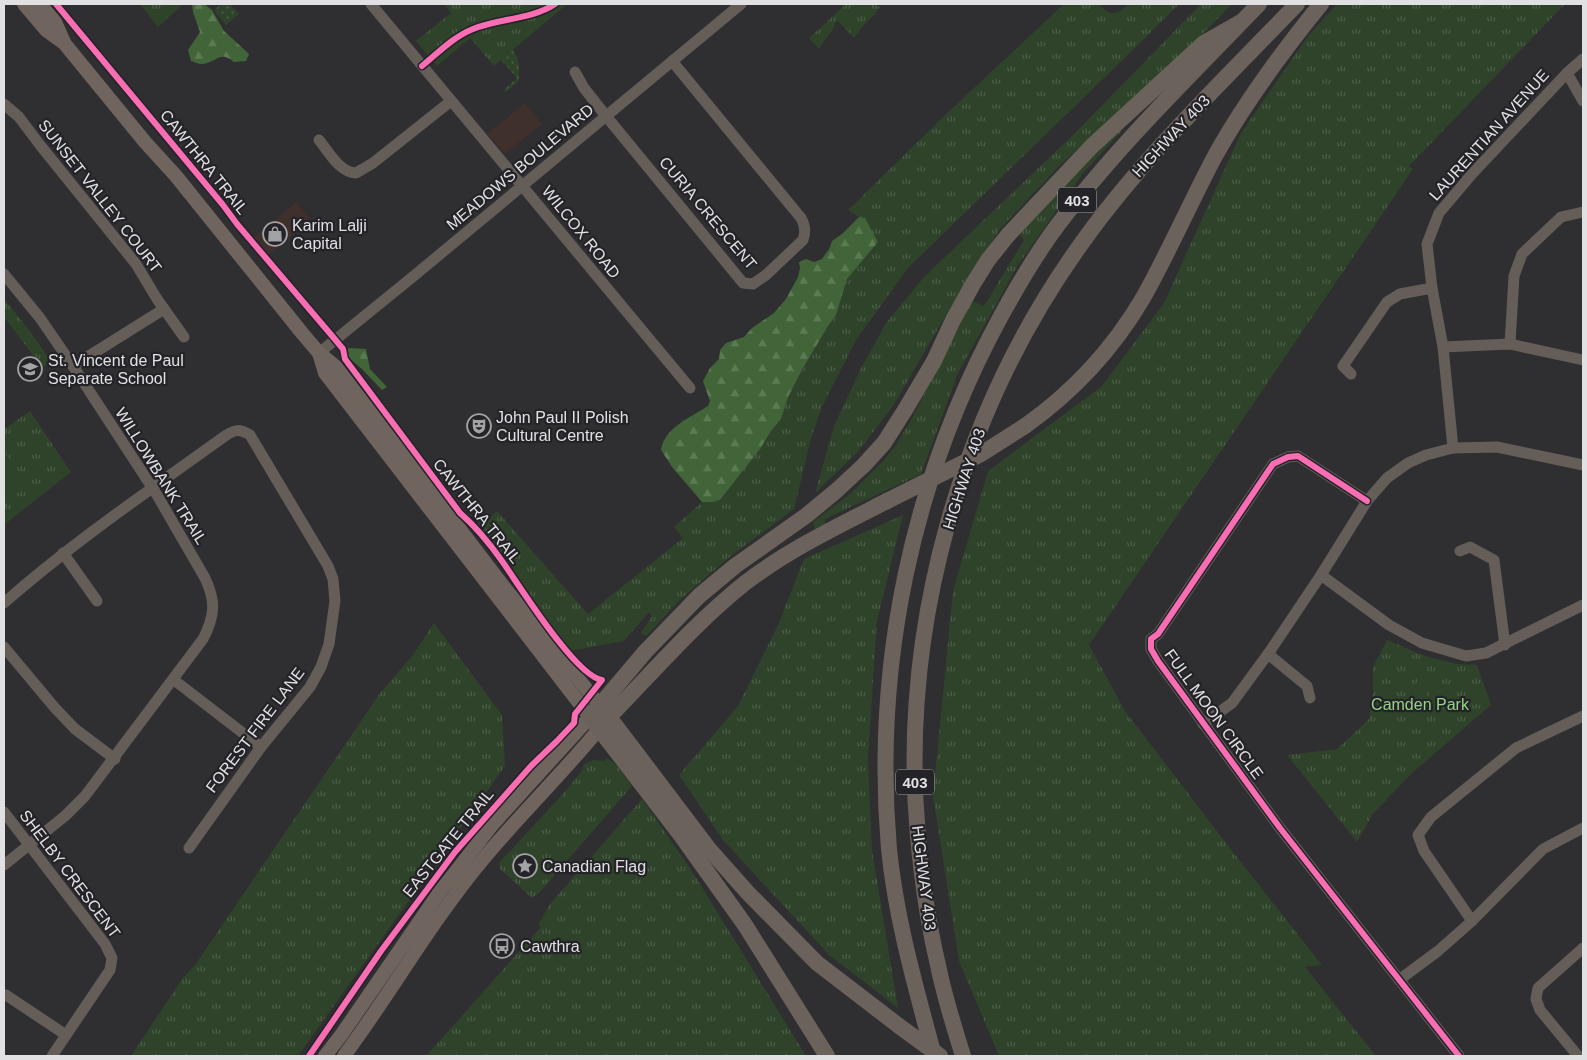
<svg xmlns="http://www.w3.org/2000/svg" width="1587" height="1060" viewBox="0 0 1587 1060" font-family="Helvetica,sans-serif">
	<defs>
		<pattern id="grass-tufts" width="24" height="20" patternUnits="userSpaceOnUse" patternTransform="scale(1.25)"><rect width="24" height="20" fill="#2e4329"/><path d="M3 7l-1-3M5 7V3M7 7l1-3M15 17l-1-3M17 17v-4M19 17l1-3" fill="none" stroke="#4c5e48"/></pattern>
		<pattern id="forest-firs" width="22" height="20" patternUnits="userSpaceOnUse" patternTransform="scale(1.25)"><rect width="22" height="20" fill="#416538"/><path d="M5 1l3.5 6h-7zM16 11l3.5 6h-7z" fill="#5c7b55"/></pattern>
		<pattern id="garden-dots" width="8" height="8" patternUnits="userSpaceOnUse" patternTransform="scale(1.25)"><rect width="8" height="8" fill="#2e4329"/><path d="M2 2h.1M6 6h.1" fill="none" stroke="#4c5e48" stroke-width="1.8" stroke-linecap="round"/></pattern>
	</defs>
	<rect width="100%" height="100%" fill="#2f2e31"/>
	<g fill="#40302b">
		<path d="M 525,103 L 542,124 L 505,154 L 487,134 Z"/>
		<path d="M 296,202 L 310,219 L 267,256 L 251,240 Z"/>
	</g>
	<g fill="url(#grass-tufts)">
		<path d="M 140,4 L 183,4 L 158,27 Z"/>
		<path d="M 444,4 L 567,4 L 494,66 L 470,38 L 437,66 L 416,41 L 451,13 Z"/>
		<path d="M 842,4 L 874,4 L 880,7 L 874,15 L 862,27 L 854,38 L 838,21 L 834,24 L 835,26 L 819,49 L 809,38 L 844,6 Z"/>
		<path d="M 1064,4 L 1099,4 C 1110,17 1117,15 1129,4 L 1179,4 L 1138,45 L 908,268 L 856,340 L 822,407 L 811,439 L 794,509 L 727,559 L 682,598 L 646,636 L 641,633 L 652,616 L 649,612 L 624,641 L 569,651 L 480,528 L 479,522 L 482,518 L 488,519 L 497,511 L 588,614 L 683,538 L 674,527 L 702,502 L 713,502 L 720,500 L 760,449 L 771,431 L 781,419 L 788,397 L 803,368 L 828,326 L 836,315 L 847,279 L 878,242 L 865,219 L 859,217 L 848,210 L 945,115 Z"/>
		<path d="M 1201,4 L 1232,4 L 1184,53 L 1058,167 L 1000,229 L 963,286 L 893,406 L 857,453 L 815,493 L 834,426 L 861,368 L 886,323 L 924,277 L 1072,136 Z"/>
		<path d="M 1337,4 L 1565,4 L 1409,166 L 1413,169 L 1089,645 L 1125,711 L 1233,852 L 1322,965 L 1305,967 L 1376,1056 L 999,1056 L 959,961 L 933,796 L 953,591 L 988,471 L 1102,386 L 1164,303 L 1241,133 L 1308,36 Z"/>
		<path d="M 1118,130 L 1122,131 L 1084,172 L 1018,265 L 958,373 L 921,474 L 825,519 L 825,526 L 815,531 L 813,522 L 850,494 L 882,462 L 896,445 L 910,422 L 972,301 L 984,306 L 1024,240 L 1019,232 Z"/>
		<path d="M 4,299 L 30,331 L 52,363 L 42,367 L 37,366 L 35,358 L 4,317 Z"/>
		<path d="M 30,411 L 71,472 L 4,525 L 4,429 Z"/>
		<path d="M 903,515 L 877,621 L 868,758 L 872,850 L 898,1008 L 829,955 L 723,840 L 679,775 L 738,706 L 778,625 L 804,559 Z"/>
		<path d="M 434,623 L 502,715 L 505,766 L 298,1056 L 131,1056 L 182,979 L 195,965 L 380,693 L 413,655 Z"/>
		<path d="M 1387,640 L 1425,656 L 1457,664 L 1477,665 L 1491,705 L 1411,774 L 1372,815 L 1357,842 L 1287,755 L 1337,749 L 1369,719 L 1373,692 L 1373,667 Z"/>
		<path d="M 607,758 L 616,765 L 632,786 L 539,893 L 532,898 L 500,869 L 499,863 L 560,797 L 581,772 L 584,764 L 593,760 L 605,761 Z"/>
		<path d="M 642,799 L 692,871 L 806,1056 L 426,1056 L 541,927 L 538,925 L 550,904 Z"/>
	</g>
	<g fill="url(#forest-firs)">
		<path d="M 192,4 L 204,4 L 212,10 L 224,31 L 249,54 L 246,61 L 234,62 C 220,50 217,62 203,64 C 200,65 195,62 191,61 L 188,50 L 200,32 L 193,12 Z"/>
		<path d="M 859,217 L 865,218 L 878,242 L 847,279 L 836,315 L 828,326 L 803,368 L 788,397 L 781,419 L 771,431 L 760,449 L 720,500 L 713,502 L 702,502 L 672,467 L 661,450 C 664,428 691,417 708,406 L 710,401 L 703,381 L 710,368 L 719,359 L 720,350 L 726,343 L 744,337 L 752,328 L 774,313 L 786,299 L 798,277 L 800,268 L 799,262 L 806,259 L 814,262 L 822,259 L 829,249 L 832,241 L 842,234 Z"/>
		<path d="M 349,348 L 366,349 L 370,369 L 387,387 L 382,390 L 362,369 L 344,354 Z"/>
	</g>
	<g fill="url(#garden-dots)">
		<path d="M 221,4 L 230,4 L 239,14 L 226,25 L 214,10 Z"/>
		<path d="M 513,48 L 519,63 L 519,81 L 506,92 L 504,90 L 517,78 L 500,59 Z"/>
	</g>
	<g fill="#2e4329">
		<path d="M 4,452 L 28,484 L 4,503 Z"/>
		<path d="M 1420,676 L 1431,681 L 1419,706 L 1407,701 Z"/>
		<path d="M 1435,683 L 1446,689 L 1434,714 L 1422,708 Z"/>
	</g>
	<g fill="none" stroke-linecap="round" stroke-linejoin="round">
		<g stroke="#645d58" stroke-width="11">
			<path d="M 371,4 L 690,388"/>
			<path d="M 575,72 L 584,88 L 606,116 L 743,283 L 753,284 L 766,275 L 803,240 C 806,232 805,225 801,218 L 672,61"/>
			<path d="M 1567,73 L 1583,101"/>
			<path d="M 4,104 L 19,117 L 40,145 L 136,264 L 157,299 L 184,337"/>
			<path d="M 319,140 C 329,152 339,172 356,173 L 373,163 L 451,101"/>
			<path d="M 4,274 L 40,318 L 73,366 L 157,495 L 205,578 C 216,601 215,616 203,639 L 85,796 L 65,816 L 4,865"/>
			<path d="M 1510,344 L 1514,276 L 1522,254 L 1561,217 L 1583,212"/>
			<path d="M 1443,347 L 1510,344 L 1583,360"/>
			<path d="M 319,353 L 415,275 L 741,4"/>
			<path d="M 73,366 L 164,309"/>
			<path d="M 1351,374 L 1343,366 L 1387,302 L 1400,294 L 1432,288"/>
			<path d="M 1453,448 L 1443,347 L 1432,288 L 1427,244 L 1439,213 L 1472,174 L 1567,73 L 1583,59"/>
			<path d="M 1367,501 L 1298,456 L 1288,457 L 1273,464 L 1158,634 L 1151,639 L 1151,649 L 1158,661 L 1280,828 L 1459,1056"/>
			<path d="M 1460,551 L 1470,547 L 1494,560 L 1505,645"/>
			<path d="M 63,553 L 97,601"/>
			<path d="M 1321,575 L 1389,625 L 1422,643 L 1466,656 L 1486,653 L 1583,605"/>
			<path d="M 4,603 C 73,542 150,490 225,436 C 235,429 240,429 250,435 L 328,566 L 333,579 L 335,601 L 329,644 L 321,667 L 310,687 L 261,747 L 189,848"/>
			<path d="M 4,647 L 55,708 L 75,729 L 115,759"/>
			<path d="M 1268,654 L 1307,686 L 1310,698"/>
			<path d="M 174,680 L 261,747"/>
			<path d="M 1203,724 L 1232,703 L 1268,654 L 1321,575 L 1367,501 L 1387,478 L 1408,463 L 1426,455 L 1453,448 L 1497,447 L 1583,465"/>
			<path d="M 4,812 L 105,944 L 112,958 L 110,970 L 52,1056"/>
			<path d="M 1472,921 L 1424,851 L 1418,835 L 1431,817 L 1516,748 L 1583,716"/>
			<path d="M 1399,980 L 1438,951 L 1472,921 L 1543,849 L 1583,828"/>
			<path d="M 6,995 L 66,1035"/>
			<path d="M 1578,1056 L 1540,1010 L 1536,999 L 1538,988 L 1583,948"/>
		</g>
		<g stroke="#70655e" stroke-width="14">
			<path d="M 24,4 L 46,30 L 64,43 L 145,142 L 176,176 L 302,333 L 319,353 L 336,367 L 507,591 L 609,717 C 570,766 524,810 484,858 C 432,920 392,991 344,1056"/>
			<path d="M 40,4 L 55,22 L 64,42"/>
			<path d="M 319,353 L 325,373 L 590,717 L 492,825 L 475,847 L 439,893 L 342,1034 L 325,1056"/>
		</g>
		<g stroke="#6b625c" stroke-width="16">
			<path d="M 1025,426 C 1073,392 1113,349 1143,298 C 1169,252 1190,203 1215,156 C 1245,102 1282,52 1321,4"/>
			<path d="M 887,501 C 838,526 788,550 745,583 C 695,623 654,671 609,717 L 709,849 L 748,893 L 817,963 L 899,1026"/>
			<path d="M 827,1056 L 745,925 L 680,834 L 590,717 L 645,652 L 699,596 L 735,566 L 807,515 L 836,491 L 864,465 L 884,443 L 905,410 L 934,361 L 953,320 L 973,284 L 988,260 L 1008,235 L 1092,146 L 1204,43 L 1241,22"/>
			<path d="M 934,1056 C 916,988 896,920 889,849 C 873,665 912,479 1001,316 C 1018,285 1036,254 1057,226 C 1117,146 1190,76 1259,4"/>
			<path d="M 963,1056 C 954,1026 944,996 938,965 C 928,923 922,880 918,837 C 899,629 961,409 1084,240 C 1146,154 1224,80 1297,4"/>
		</g>
		<g stroke="#6b625c" stroke-width="16">
			<path d="M 887,501 L 981,454 L 1025,426"/>
			<path d="M 899,1026 L 940,1056"/>
		</g>
		<g stroke="#242328" stroke-width="9">
			<g id="cycleway">
				<path d="M 56,4 L 223,205 L 237,224 L 333,337 L 343,349 L 345,359 L 460,513 C 476,527 490,544 502,561 C 519,585 576,677 602,680 L 575,714 L 574,723 L 557,741 L 531,766 L 455,852 L 381,951 L 309,1056"/>
				<path d="M 422,66 C 438,53 453,37 473,29 C 499,18 531,20 555,4"/>
				<path d="M 1367,501 L 1298,456 L 1288,457 L 1273,464 L 1158,634 L 1151,639 L 1151,649 L 1158,661 L 1280,828 L 1459,1056"/>
			</g>
		</g>
		<use href="#cycleway" stroke="#f96db3" stroke-width="6"/>
	</g>
	<defs>
		<g id="shop-ring" transform="scale(1.25)"><circle r="9.5" fill="#242328" stroke="#a3a2a5" stroke-width="1.5"/><path d="M-5-2.5h2.3a2.7 3.5 0 0 1 5.4 0H5L5.5 6h-11ZM-1.5-2.5h3a1.5 2.3 0 0 0-3 0Z" fill="#a3a2a5"/></g>
		<g id="school-ring" transform="scale(1.25)"><circle r="9.5" fill="#242328" stroke="#a3a2a5" stroke-width="1.5"/><path d="M0-5L7-2L0 1L-7-2ZM-4 1L0 2.5L4 1V4Q0 6-4 4Z" fill="#a3a2a5"/></g>
		<g id="theatre-ring" transform="scale(1.25)"><circle r="9.5" fill="#242328" stroke="#a3a2a5" stroke-width="1.5"/><path d="M-5-5.5Q0-4 5-5.5V0Q5 5 0 6Q-5 5-5 0ZM-3.3-2.5H-1v1.5H-3.3ZM1-2.5H3.3v1.5H1ZM-2.8 1Q0 5.5 2.8 1Z" fill="#a3a2a5"/></g>
		<g id="sight-ring" transform="scale(1.25)"><circle r="9.5" fill="#242328" stroke="#a3a2a5" stroke-width="1.5"/><path d="M0-6L1.8-2.2L6-1.7L2.9 1.2L3.7 5.4L0 3.3L-3.7 5.4L-2.9 1.2L-6-1.7L-1.8-2.2Z" fill="#a3a2a5"/></g>
		<g id="bus-ring" transform="scale(1.25)"><circle r="9.5" fill="#242328" stroke="#a3a2a5" stroke-width="1.5"/><path d="M-5-6H5V4H4V6H2V4H-2V6H-4V4H-5ZM-3.5-4V0h7V-4ZM-3.5 1.2v1.5H-2V1.2ZM2 1.2v1.5H3.5V1.2Z" fill="#a3a2a5"/></g>
	</defs>
	<g fill-rule="evenodd">
		<use href="#shop-ring" x="275" y="234"/>
		<use href="#school-ring" x="30" y="369"/>
		<use href="#theatre-ring" x="479" y="426"/>
		<use href="#sight-ring" x="525" y="866"/>
		<use href="#bus-ring" x="502" y="946"/>
	</g>
	<g text-anchor="middle" dominant-baseline="central" stroke-width="4.5" stroke-linejoin="round" paint-order="stroke">
		<g fill="#242328" stroke="#a8a8ac" stroke-width="1">
			<rect x="1058" y="187.5" width="38" height="25" rx="4"/>
			<rect x="896" y="769.5" width="38" height="25" rx="4"/>
		</g>
		<g font-size="15" font-weight="bold" fill="#e1e1e4">
			<text x="1077" y="200">403</text>
			<text x="915" y="782">403</text>
		</g>
		<g font-size="16" fill="#e1e1e4" stroke="#242328">
			<text transform="translate(1489 135) rotate(-48)">LAURENTIAN AVENUE</text>
			<text transform="translate(1171 136) rotate(-47)">HIGHWAY 403</text>
			<text transform="translate(204 162) rotate(51)">CAWTHRA TRAIL</text>
			<text transform="translate(520 167) rotate(-40)">MEADOWS BOULEVARD</text>
			<text transform="translate(100 196) rotate(52)">SUNSET VALLEY COURT</text>
			<text transform="translate(708 213) rotate(50)">CURIA CRESCENT</text>
			<text transform="translate(581 232) rotate(51)">WILCOX ROAD</text>
			<text transform="translate(161 476) rotate(58)">WILLOWBANK TRAIL</text>
			<text transform="translate(964 479) rotate(-72)">HIGHWAY 403</text>
			<text transform="translate(477 511) rotate(51)">CAWTHRA TRAIL</text>
			<text transform="translate(1214 714) rotate(54)">FULL MOON CIRCLE</text>
			<text transform="translate(255 730) rotate(-53)">FOREST FIRE LANE</text>
			<text transform="translate(448 843) rotate(-51)">EASTGATE TRAIL</text>
			<text transform="translate(70 874) rotate(53)">SHELBY CRESCENT</text>
			<text transform="translate(924 878) rotate(83)">HIGHWAY 403</text>
		</g>
		<g font-size="16" fill="#e1e1e4" stroke="#242328" text-anchor="start">
			<text x="292" y="225">Karim Lalji<tspan x="292" dy="18">Capital</tspan></text>
			<text x="48" y="360">St. Vincent de Paul<tspan x="48" dy="18">Separate School</tspan></text>
			<text x="496" y="417">John Paul II Polish<tspan x="496" dy="18">Cultural Centre</tspan></text>
			<text x="542" y="866">Canadian Flag</text>
			<text x="520" y="946">Cawthra</text>
		</g>
		<g font-size="16" fill="#94d285" stroke="#242328">
			<text x="1420" y="704">Camden Park</text>
		</g>
	</g>
	<rect width="1587" height="1060" fill="none" stroke="#e1e1e4" stroke-width="10"/>
</svg>
